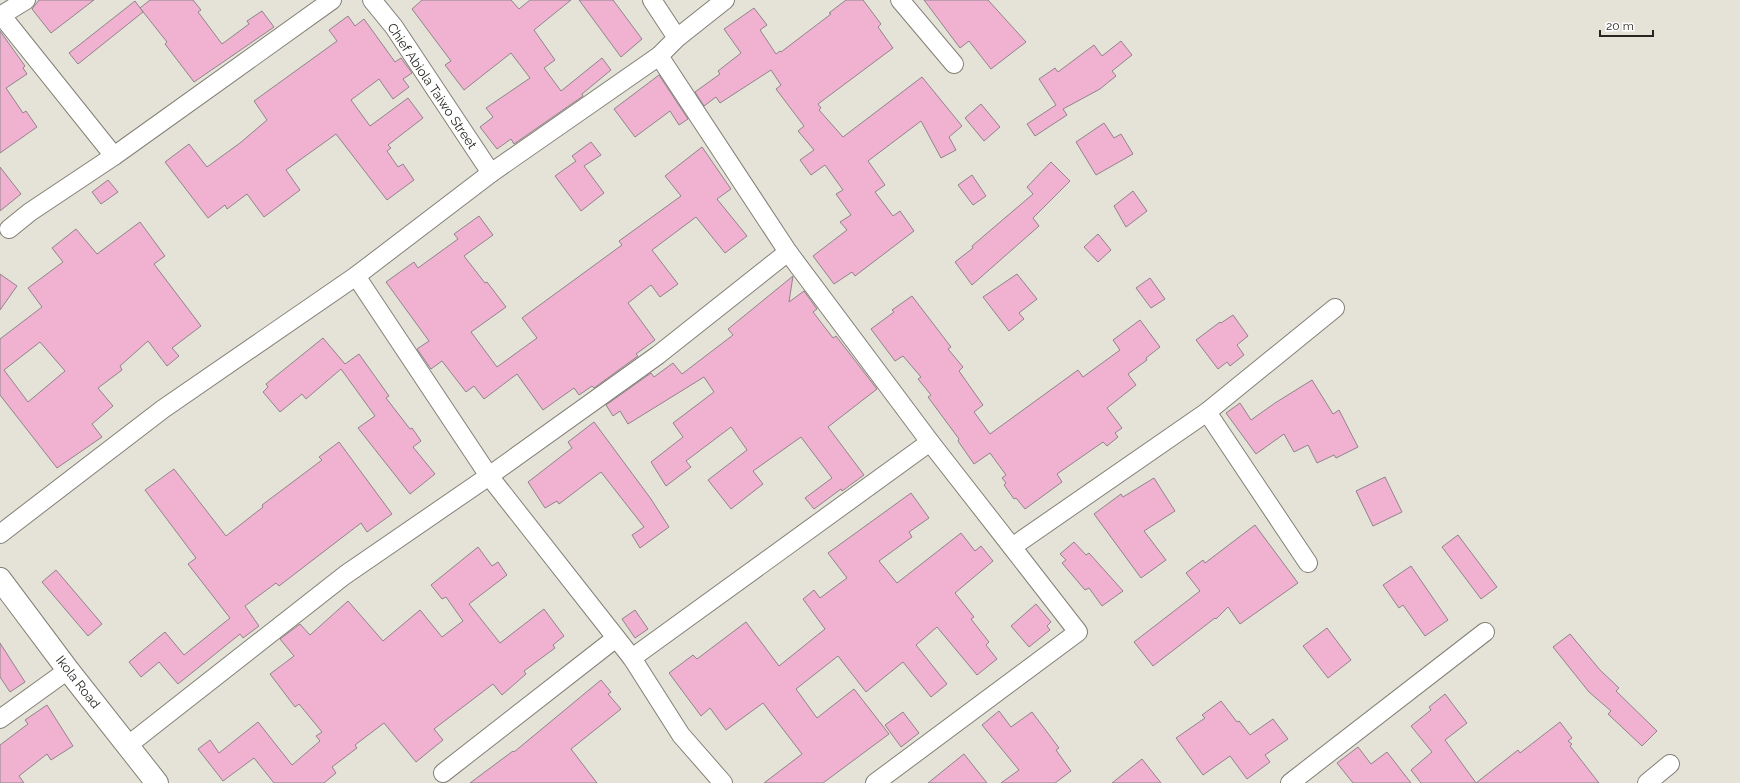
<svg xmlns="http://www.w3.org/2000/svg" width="1740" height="783" viewBox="0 0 1740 783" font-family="Raleway,sans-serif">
	<rect width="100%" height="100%" fill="#e5e2d8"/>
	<g fill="#f1b1d0" stroke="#8f858a" fill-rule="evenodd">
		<path d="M 39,0 L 94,0 L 51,33 L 32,9 Z"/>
		<path d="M 150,0 L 193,0 L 201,10 L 198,12 L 222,44 L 249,24 L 247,21 L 262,11 L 274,27 L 194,82 L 165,44 L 167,42 L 140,8 Z"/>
		<path d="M 422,0 L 511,0 L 519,9 L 530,0 L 571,0 L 534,30 L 555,60 L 544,68 L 561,91 L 602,58 L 611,70 L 582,94 L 583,96 L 514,144 L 511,139 L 497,149 L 480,127 L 493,117 L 486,108 L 530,78 L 511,53 L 464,90 L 445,65 L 451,61 L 412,9 Z"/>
		<path d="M 579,0 L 613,0 L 642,39 L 621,57 Z"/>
		<path d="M 846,0 L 863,0 L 881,24 L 878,27 L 893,48 L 818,104 L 821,108 L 819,110 L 843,137 L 922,77 L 962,126 L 949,137 L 956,150 L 941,158 L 921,121 L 868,161 L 885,185 L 875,192 L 893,216 L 900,211 L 914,231 L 855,276 L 852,272 L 834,284 L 813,256 L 847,230 L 840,222 L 851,215 L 836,194 L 843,190 L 825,165 L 811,175 L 800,160 L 814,150 L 798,131 L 804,126 L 776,89 L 781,85 L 771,70 L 720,103 L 716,97 L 704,106 L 695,92 L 720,74 L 718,71 L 741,53 L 724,29 L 754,8 L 767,25 L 760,30 L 776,54 L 780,51 L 781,52 L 831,14 L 829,13 Z"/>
		<path d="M 924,0 L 988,0 L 1026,42 L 991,69 L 969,41 L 960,48 Z"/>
		<path d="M 135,1 L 143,12 L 78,64 L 69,53 Z"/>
		<path d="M 348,16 L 355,26 L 364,19 L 395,62 L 401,58 L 412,73 L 403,79 L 409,87 L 393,99 L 379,79 L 351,100 L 370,126 L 408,98 L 423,118 L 388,145 L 391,148 L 387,151 L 398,167 L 403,164 L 414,180 L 387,200 L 336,134 L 286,170 L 300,190 L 264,217 L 247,194 L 227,209 L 225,205 L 208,218 L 165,162 L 189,144 L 207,167 L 240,143 L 267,120 L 254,101 L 337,41 L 329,30 Z"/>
		<path d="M 0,31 L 25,66 L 23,68 L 27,74 L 6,88 L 23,113 L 26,111 L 37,127 L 0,153 Z"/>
		<path d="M 1121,41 L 1132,55 L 1112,71 L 1116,76 L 1100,89 L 1063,109 L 1067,115 L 1035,136 L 1027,124 L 1056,105 L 1039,79 L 1055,68 L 1058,72 L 1094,45 L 1102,56 Z"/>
		<path d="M 659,75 L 688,119 L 679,125 L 670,111 L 635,137 L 614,109 Z"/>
		<path d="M 981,104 L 1000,127 L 984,141 L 965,118 Z"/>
		<path d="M 1104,123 L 1114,138 L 1121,134 L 1133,154 L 1096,175 L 1076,142 Z"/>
		<path d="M 591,142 L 601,155 L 584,166 L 604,193 L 581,211 L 555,176 L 576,161 L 572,156 Z"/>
		<path d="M 702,147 L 731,189 L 717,199 L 747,236 L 725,253 L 696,217 L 652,250 L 678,284 L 660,297 L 651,285 L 628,303 L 655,340 L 636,354 L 638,356 L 594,388 L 592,386 L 579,395 L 574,388 L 543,410 L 517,374 L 484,399 L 474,386 L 466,392 L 442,361 L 431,369 L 417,349 L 429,341 L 386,282 L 414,262 L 418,268 L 458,239 L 454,234 L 479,216 L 493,235 L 464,256 L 485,283 L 487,282 L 506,307 L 471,332 L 497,367 L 537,338 L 522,318 L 622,245 L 619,241 L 681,196 L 665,176 Z"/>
		<path d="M 1051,162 L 1070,181 L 1033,218 L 1039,226 L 972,285 L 955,262 L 973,248 L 972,246 L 1033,194 L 1027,187 Z"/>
		<path d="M 0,167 L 21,194 L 0,211 Z"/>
		<path d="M 972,175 L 986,196 L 973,205 L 958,185 Z"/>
		<path d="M 108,180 L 118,192 L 101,204 L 92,192 Z"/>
		<path d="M 1133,191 L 1147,211 L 1126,227 L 1114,206 Z"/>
		<path d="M 140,222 L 165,256 L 154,264 L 201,326 L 172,348 L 179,356 L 167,366 L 148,341 L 120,366 L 122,370 L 98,388 L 113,406 L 92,424 L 102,437 L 57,468 L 0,395 L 0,339 L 42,307 L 28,288 L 63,262 L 52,248 L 76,229 L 97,254 ZM 40,342 L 65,371 L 28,402 L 4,370 Z"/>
		<path d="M 1098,234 L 1111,250 L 1098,262 L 1084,247 Z"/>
		<path d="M 0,274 L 17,286 L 0,310 Z"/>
		<path d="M 1017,274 L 1037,299 L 1019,313 L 1024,319 L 1009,331 L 983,297 Z"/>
		<path d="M 793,276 L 789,302 L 804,291 L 817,309 L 813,312 L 833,338 L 836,336 L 877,389 L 828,427 L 864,475 L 842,491 L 841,489 L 814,509 L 805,498 L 832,478 L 801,437 L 753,471 L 763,484 L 731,509 L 708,480 L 747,450 L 731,427 L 686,461 L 691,467 L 666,486 L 651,462 L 683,437 L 673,423 L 714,392 L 704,377 L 628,424 L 620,411 L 613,416 L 606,405 L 651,373 L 654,377 L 673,363 L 682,374 L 733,335 L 728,329 Z"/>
		<path d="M 1150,278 L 1165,299 L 1151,308 L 1136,288 Z"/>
		<path d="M 912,296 L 951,347 L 948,349 L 963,367 L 959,371 L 983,405 L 974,412 L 990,434 L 1078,370 L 1083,377 L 1120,350 L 1113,340 L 1140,320 L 1160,347 L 1146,358 L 1147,360 L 1128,374 L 1136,385 L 1107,408 L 1122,428 L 1115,433 L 1118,437 L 1107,446 L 1103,442 L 1057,474 L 1062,482 L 1025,509 L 1016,498 L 1014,499 L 1004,485 L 1006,483 L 1002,478 L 1006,475 L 990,453 L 974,464 L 958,441 L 959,439 L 928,397 L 931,395 L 918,379 L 921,377 L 903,356 L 895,361 L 871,329 L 894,312 L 892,310 Z"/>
		<path d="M 1233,315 L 1248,336 L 1237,345 L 1244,355 L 1230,366 L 1227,362 L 1218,369 L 1196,340 L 1220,322 L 1221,323 Z"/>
		<path d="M 323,338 L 345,364 L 359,354 L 389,396 L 386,398 L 410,429 L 412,428 L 421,441 L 413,447 L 435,474 L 410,494 L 358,428 L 375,416 L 341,369 L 306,399 L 302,394 L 280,412 L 263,392 L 268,387 L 266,384 Z"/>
		<path d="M 1312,380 L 1333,414 L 1339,410 L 1358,447 L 1336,458 L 1334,455 L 1317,463 L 1308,445 L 1294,452 L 1284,434 L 1256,454 L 1226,413 L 1240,403 L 1251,420 L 1275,403 Z"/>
		<path d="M 594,422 L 651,499 L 669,527 L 640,548 L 632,535 L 644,527 L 601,472 L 559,504 L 557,501 L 545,508 L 528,482 L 572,448 L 568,442 Z"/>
		<path d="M 339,442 L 392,514 L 367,532 L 361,523 L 279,586 L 276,583 L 245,606 L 259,626 L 243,638 L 240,634 L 178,684 L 159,662 L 141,677 L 129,662 L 165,632 L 184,655 L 230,618 L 188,564 L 196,558 L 145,490 L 174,469 L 226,536 L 263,507 L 262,505 L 322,460 L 319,457 Z"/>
		<path d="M 1385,477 L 1402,512 L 1373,526 L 1356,491 Z"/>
		<path d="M 1154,478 L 1175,511 L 1144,531 L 1166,560 L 1141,578 L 1094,514 L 1121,494 L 1123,497 Z"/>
		<path d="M 911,493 L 929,518 L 909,532 L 912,537 L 879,561 L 897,583 L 961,533 L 975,551 L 981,546 L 993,561 L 955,593 L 974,617 L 971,619 L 989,642 L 986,645 L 997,659 L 977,675 L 937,627 L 916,645 L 947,684 L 931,697 L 903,662 L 866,692 L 838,656 L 796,689 L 817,718 L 854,689 L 889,734 L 823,783 L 764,783 L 802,754 L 763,703 L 726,730 L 710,708 L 701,716 L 669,673 L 693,655 L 697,659 L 746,622 L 779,666 L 825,629 L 803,599 L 814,590 L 820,598 L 847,578 L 828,553 Z"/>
		<path d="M 1255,525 L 1298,583 L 1240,624 L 1228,607 L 1216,619 L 1215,618 L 1153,666 L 1134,642 L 1200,591 L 1186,573 L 1203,560 L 1205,563 Z"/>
		<path d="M 1458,535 L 1497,587 L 1481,599 L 1442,547 Z"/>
		<path d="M 1074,542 L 1086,555 L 1089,553 L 1123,591 L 1102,606 L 1089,588 L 1085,590 L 1062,563 L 1066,560 L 1060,554 Z"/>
		<path d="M 478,547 L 492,566 L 498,562 L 507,575 L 469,604 L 500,643 L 544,609 L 564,636 L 553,645 L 555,648 L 524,671 L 526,674 L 502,695 L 493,684 L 434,729 L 443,740 L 416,762 L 384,723 L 355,745 L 357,748 L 332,767 L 336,773 L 324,783 L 274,783 L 254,758 L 223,781 L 198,749 L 210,740 L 219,753 L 258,722 L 292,765 L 320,741 L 316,736 L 322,732 L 299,704 L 295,707 L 270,674 L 294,656 L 280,639 L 300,624 L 310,635 L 348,601 L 383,641 L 420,610 L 442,637 L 463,621 L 446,597 L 442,599 L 431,585 Z"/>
		<path d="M 1411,566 L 1448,620 L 1425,636 L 1403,605 L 1399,608 L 1383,585 Z"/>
		<path d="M 56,570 L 102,624 L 88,636 L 42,582 Z"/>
		<path d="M 1036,604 L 1051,622 L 1047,626 L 1050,630 L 1029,647 L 1011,626 Z"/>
		<path d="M 635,610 L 648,629 L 635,638 L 622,619 Z"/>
		<path d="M 1327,628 L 1351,660 L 1328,678 L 1303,646 Z"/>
		<path d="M 1570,634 L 1600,670 L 1619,688 L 1616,691 L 1657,731 L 1642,746 L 1608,714 L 1611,711 L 1589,692 L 1553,647 Z"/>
		<path d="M 0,643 L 25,682 L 10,692 L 0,677 Z"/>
		<path d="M 601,680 L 611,692 L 608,694 L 621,709 L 571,749 L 597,783 L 470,783 L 513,751 L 514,752 Z"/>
		<path d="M 1445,694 L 1467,723 L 1445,740 L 1476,783 L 1421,783 L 1411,770 L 1432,752 L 1411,726 L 1431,710 L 1429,707 Z"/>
		<path d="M 1221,701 L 1237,722 L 1239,721 L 1250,735 L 1273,719 L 1288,739 L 1265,755 L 1270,762 L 1247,779 L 1230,756 L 1203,775 L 1176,738 L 1205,718 L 1202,715 Z"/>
		<path d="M 47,705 L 73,746 L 51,760 L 47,754 L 19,776 L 24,783 L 0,783 L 0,745 L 28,724 L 25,720 Z"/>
		<path d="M 999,711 L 1011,727 L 1032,712 L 1059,748 L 1056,750 L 1071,771 L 1055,783 L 1001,783 L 1019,770 L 982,725 Z"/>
		<path d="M 903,712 L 919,733 L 901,747 L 885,725 Z"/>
		<path d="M 1560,722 L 1572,738 L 1568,741 L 1572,744 L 1570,746 L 1599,783 L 1476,783 L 1518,750 L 1520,753 Z"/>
		<path d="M 1358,747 L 1371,764 L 1387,752 L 1411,783 L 1353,783 L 1337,763 Z"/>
		<path d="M 964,754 L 987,783 L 928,783 Z"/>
		<path d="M 1142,759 L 1161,783 L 1112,783 Z"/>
	</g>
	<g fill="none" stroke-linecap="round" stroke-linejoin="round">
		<g stroke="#828076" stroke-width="20">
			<g id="street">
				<path d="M 372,0 L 394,27 L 491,173"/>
				<path d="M 652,0 L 677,38"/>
				<path d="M 900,0 L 954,64"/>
				<path d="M 0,16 L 26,0"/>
				<path d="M 2,16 L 114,156"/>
				<path d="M 659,56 L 788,252 L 930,442 L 1012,547 L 1207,412 L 1335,308"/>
				<path d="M 9,229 L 30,212 L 114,156 L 332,0"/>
				<path d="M 356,276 L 489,476 L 632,658 L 681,735 L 723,783"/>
				<path d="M 1207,412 L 1308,563"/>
				<path d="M 0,534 L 163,409 L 356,276 L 491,173 L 659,56 L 677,38 L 725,0"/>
				<path d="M 632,658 L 930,442"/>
				<path d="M 0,719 L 68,670"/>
				<path d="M 127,746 L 345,575 L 489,476 L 658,355 L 788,252"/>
				<path d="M 443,773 L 616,638"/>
				<path d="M 875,783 L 1078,632 L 1012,547"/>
				<path d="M 1290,783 L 1485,632"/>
				<path d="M 1647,783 L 1670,764"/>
			</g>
		</g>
		<g stroke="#828076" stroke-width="24">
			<path id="secondary" d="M 0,579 L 68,670 L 157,783"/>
		</g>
		<use href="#street" stroke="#fff" stroke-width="18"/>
		<use href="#secondary" stroke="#fff" stroke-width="22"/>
	</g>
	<g text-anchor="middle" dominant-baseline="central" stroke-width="3" stroke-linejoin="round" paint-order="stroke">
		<g font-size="13" fill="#262521" stroke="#fff">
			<text transform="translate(432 86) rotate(56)">Chief Abiola Taiwo Street</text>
			<text transform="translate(78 682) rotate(52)">Ikola Road</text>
		</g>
	</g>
	<path d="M1600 30v6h53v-6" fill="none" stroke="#262521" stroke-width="2"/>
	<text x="1606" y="30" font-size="12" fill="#262521" stroke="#ffffff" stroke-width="3" paint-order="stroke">20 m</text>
</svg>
